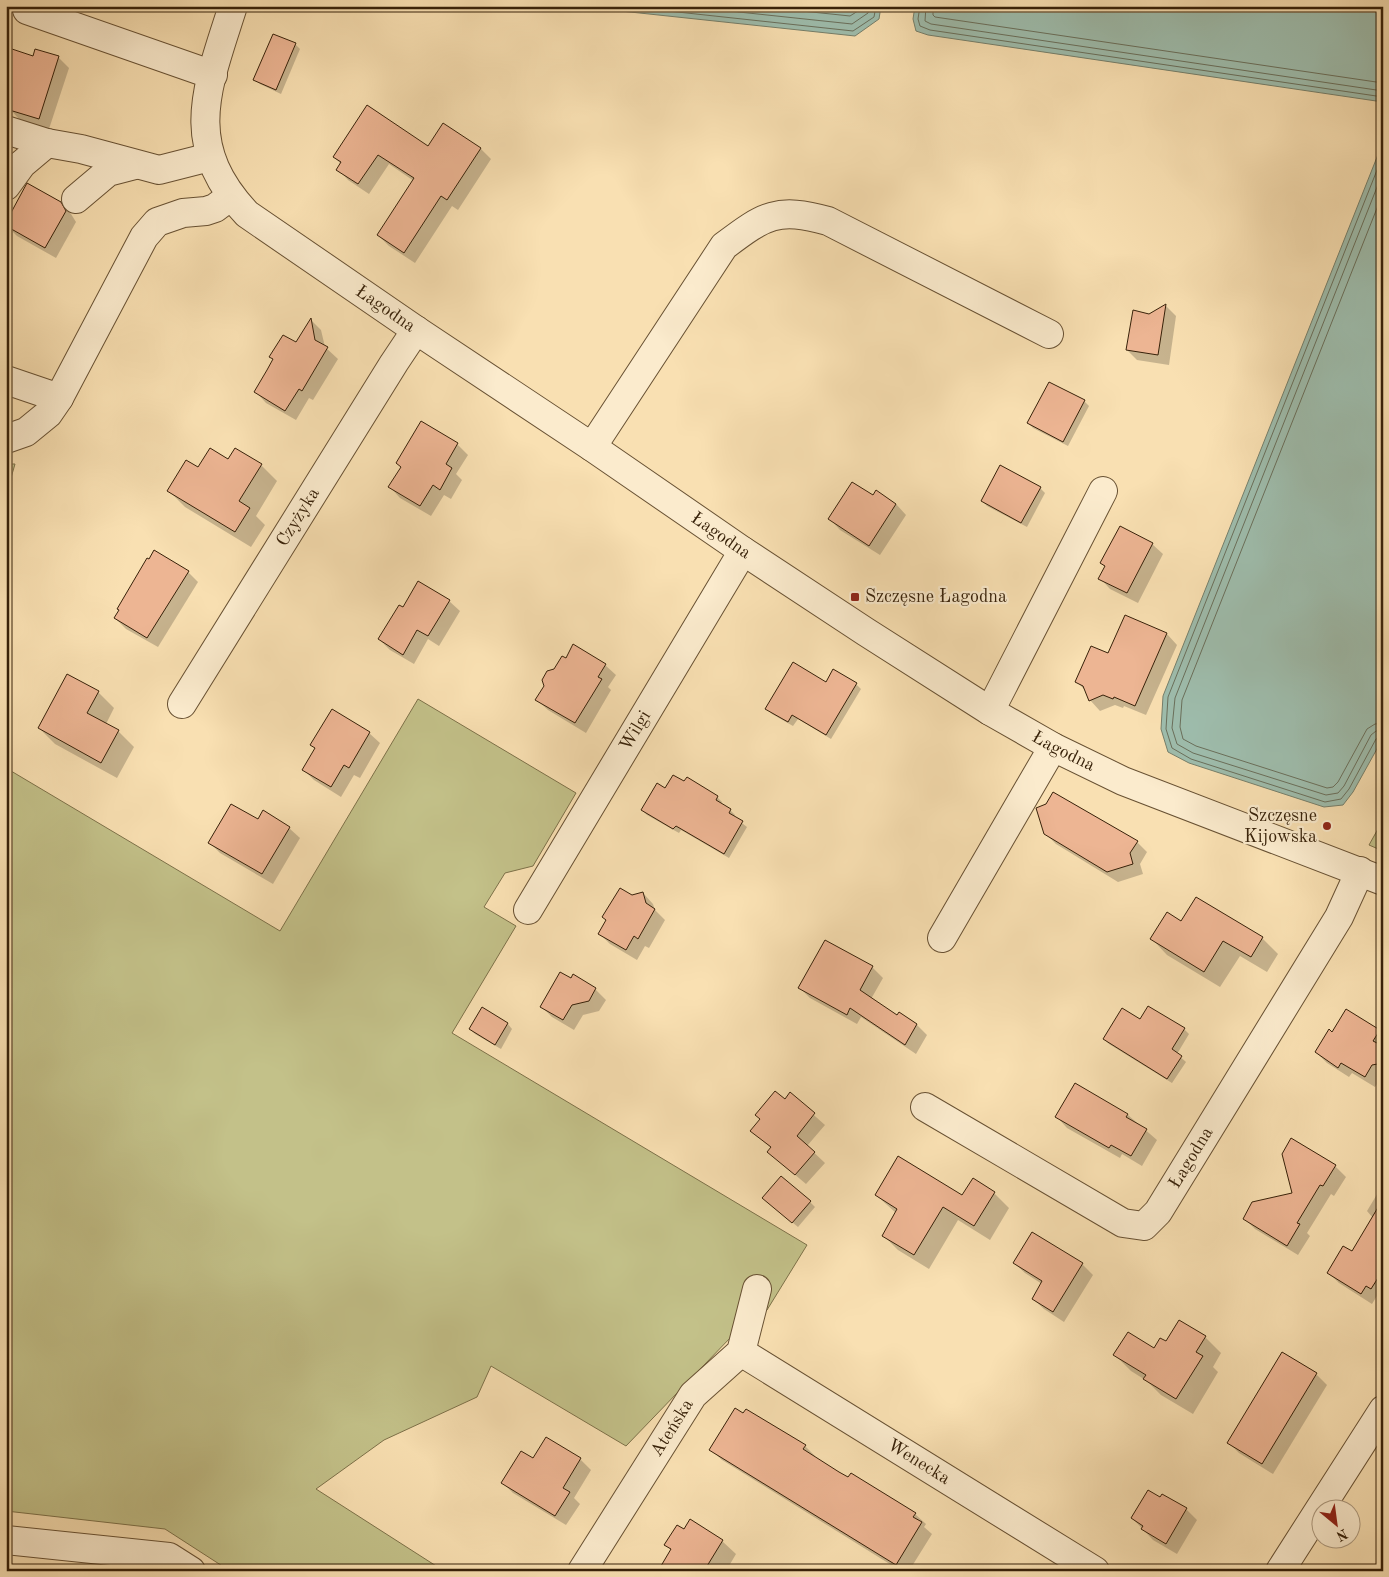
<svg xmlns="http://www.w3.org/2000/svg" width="1389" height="1577" viewBox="0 0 1389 1577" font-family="'Old Standard TT',serif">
	<rect width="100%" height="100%" fill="#f9e0b2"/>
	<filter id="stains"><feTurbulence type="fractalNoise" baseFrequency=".004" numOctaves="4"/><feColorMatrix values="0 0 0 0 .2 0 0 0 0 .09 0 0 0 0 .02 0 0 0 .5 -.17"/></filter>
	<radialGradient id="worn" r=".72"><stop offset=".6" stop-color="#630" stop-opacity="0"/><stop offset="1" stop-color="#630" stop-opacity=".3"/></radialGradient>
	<g fill="#c3c189" stroke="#7d7149">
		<path d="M 6,464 L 15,464 L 6,495 Z"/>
		<path d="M 418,699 L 576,793 L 533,866 L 505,873 L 484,907 L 516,926 L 452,1033 L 807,1245 L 767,1310 L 732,1336 L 626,1446 L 491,1366 L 477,1397 L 384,1440 L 316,1489 L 444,1571 L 230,1571 L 165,1529 L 6,1511 L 6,768 L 280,931 Z"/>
		<path d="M 1383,820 L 1383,851 L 1369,845 Z"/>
	</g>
	<g fill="#9ebdad" stroke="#757f6b">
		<path d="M 574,6 L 881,6 L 879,19 L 855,36 Z"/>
		<path d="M 915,6 L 1383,6 L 1383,102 L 928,35 L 916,31 L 913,19 Z"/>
		<path d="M 1383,142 L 1383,738 L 1353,792 L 1343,805 L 1324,807 L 1189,763 L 1168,752 L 1161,729 L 1163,696 Z"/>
	</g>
	<g fill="#0003">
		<path d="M 295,44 L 300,49 L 281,94 L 260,84 L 255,79 Z"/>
		<path d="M 34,57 L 58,57 L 69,68 L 49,129 L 19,119 L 9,108 Z"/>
		<path d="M 443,124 L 481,149 L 491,159 L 458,210 L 452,206 L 415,263 L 389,246 L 378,235 L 414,181 L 389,164 L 369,194 L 348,180 L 338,169 L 341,164 L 334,157 L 428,147 Z"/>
		<path d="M 60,203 L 71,214 L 76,222 L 56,258 L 17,236 L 6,225 Z"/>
		<path d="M 1166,306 L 1176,316 L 1169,365 L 1137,360 L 1127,350 Z"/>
		<path d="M 311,320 L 321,330 L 325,347 L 338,359 L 313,400 L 309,398 L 296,420 L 266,403 L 256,392 L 274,360 L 271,357 L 296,343 Z"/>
		<path d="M 1084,401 L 1089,406 L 1068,446 L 1033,428 L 1028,423 Z"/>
		<path d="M 457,444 L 468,455 L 456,474 L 462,480 L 451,499 L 444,495 L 431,516 L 400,498 L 390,487 Z"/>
		<path d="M 228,460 L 261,465 L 277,481 L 256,516 L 265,525 L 251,547 L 185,507 L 169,491 L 198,469 Z"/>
		<path d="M 1040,488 L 1045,493 L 1027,527 L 987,506 L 982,501 Z"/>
		<path d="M 876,492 L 896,504 L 906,515 L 880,555 L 840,530 L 830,519 L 873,497 Z"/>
		<path d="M 1152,544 L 1163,554 L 1138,603 L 1110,589 L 1100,578 L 1106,568 L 1101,563 Z"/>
		<path d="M 188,572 L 198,582 L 158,647 L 126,629 L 115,618 Z"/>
		<path d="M 449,601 L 460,611 L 439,646 L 428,639 L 414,664 L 390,650 L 379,639 L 403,609 Z"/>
		<path d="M 1125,616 L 1167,634 L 1177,645 L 1146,715 L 1124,706 L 1123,708 L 1115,705 L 1100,711 L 1090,700 L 1087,692 L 1077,682 L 1109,655 Z"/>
		<path d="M 605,665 L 616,675 L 608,687 L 611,690 L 586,733 L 548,710 L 537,700 L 555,670 Z"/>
		<path d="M 826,683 L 856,684 L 861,689 L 831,739 L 798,719 L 793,726 L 772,714 L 767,709 Z"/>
		<path d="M 98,692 L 114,708 L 106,724 L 118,731 L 134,747 L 117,778 L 55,744 L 39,728 Z"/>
		<path d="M 369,733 L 380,743 L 360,778 L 354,775 L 341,797 L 314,780 L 304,770 L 316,749 L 312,745 Z"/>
		<path d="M 685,783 L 717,797 L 722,802 L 721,804 L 730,810 L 735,815 L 734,817 L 747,827 L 729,858 L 681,830 L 679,833 L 647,815 L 642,810 L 665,790 Z"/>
		<path d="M 258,821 L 289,828 L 300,838 L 273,884 L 220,853 L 209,842 Z"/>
		<path d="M 1045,833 L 1137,842 L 1147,852 L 1140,864 L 1143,874 L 1118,882 L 1056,844 Z"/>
		<path d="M 643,893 L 653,904 L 655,910 L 665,920 L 649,948 L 645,946 L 637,960 L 610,944 L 600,934 L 632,897 Z"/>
		<path d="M 1181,923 L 1262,938 L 1278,954 L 1267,972 L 1240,956 L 1220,987 L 1167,955 L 1152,939 Z"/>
		<path d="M 825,941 L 872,967 L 883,978 L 871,999 L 897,1017 L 900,1013 L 917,1025 L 927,1035 L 916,1054 L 861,1017 L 857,1024 L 810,998 L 800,988 Z"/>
		<path d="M 574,976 L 595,989 L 606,1000 L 599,1011 L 583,1015 L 574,1030 L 552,1017 L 542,1007 Z"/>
		<path d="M 483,1009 L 508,1024 L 512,1029 L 501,1049 L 475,1034 L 470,1029 Z"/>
		<path d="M 1140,1021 L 1184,1029 L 1189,1034 L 1177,1054 L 1186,1062 L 1172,1083 L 1109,1044 L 1104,1039 Z"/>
		<path d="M 1379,1031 L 1383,1034 L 1383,1075 L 1375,1087 L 1352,1073 L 1349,1077 L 1327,1063 L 1316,1052 L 1333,1033 Z"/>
		<path d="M 1075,1084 L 1128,1115 L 1157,1140 L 1142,1166 L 1122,1154 L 1120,1158 L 1067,1128 L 1057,1117 Z"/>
		<path d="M 790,1094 L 825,1125 L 807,1146 L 825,1163 L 806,1184 L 780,1162 L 772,1149 L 752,1131 Z"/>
		<path d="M 1335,1166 L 1346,1177 L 1334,1196 L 1331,1194 L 1307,1233 L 1310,1236 L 1298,1255 L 1255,1229 L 1244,1218 L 1294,1194 Z"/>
		<path d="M 1382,1186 L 1383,1286 L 1372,1304 L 1339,1283 L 1329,1273 L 1352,1253 L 1373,1218 L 1367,1211 Z"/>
		<path d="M 994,1193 L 1009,1208 L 990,1240 L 958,1220 L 929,1269 L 898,1250 L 883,1235 L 896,1213 L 876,1195 L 963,1196 Z"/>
		<path d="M 810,1202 L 815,1207 L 798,1227 L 769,1203 Z"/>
		<path d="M 1032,1234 L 1082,1264 L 1093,1275 L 1064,1322 L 1044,1309 L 1033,1299 L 1042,1284 L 1025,1273 L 1014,1263 Z"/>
		<path d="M 1180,1322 L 1205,1337 L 1221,1353 L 1213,1367 L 1218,1372 L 1193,1414 L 1161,1395 L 1147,1381 L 1131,1371 L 1115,1355 L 1154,1349 L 1167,1342 Z"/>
		<path d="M 1282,1354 L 1316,1374 L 1327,1385 L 1273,1474 L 1239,1453 L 1229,1443 Z"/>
		<path d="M 805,1446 L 815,1456 L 815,1458 L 838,1473 L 915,1514 L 926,1524 L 924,1527 L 932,1534 L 909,1571 L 901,1571 L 722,1460 L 711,1450 Z"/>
		<path d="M 580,1459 L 591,1470 L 574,1498 L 580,1504 L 566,1525 L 513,1493 L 503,1483 L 533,1460 Z"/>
		<path d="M 1162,1495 L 1186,1509 L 1197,1520 L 1177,1554 L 1153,1540 L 1132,1518 L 1160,1499 Z"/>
		<path d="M 684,1531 L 722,1541 L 736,1554 L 726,1571 L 659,1571 L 672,1551 L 666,1545 Z"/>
	</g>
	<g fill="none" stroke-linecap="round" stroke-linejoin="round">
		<g stroke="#6a6f5b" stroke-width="1">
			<path d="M 622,6 L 853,31 L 874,17 L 876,6"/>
			<path d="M 682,6 L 852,24 L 868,13 L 870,6"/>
			<path d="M 754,6 L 850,16 L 861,9 L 862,6"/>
			<path d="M 920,6 L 918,19 L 920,26 L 930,30 L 1383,97"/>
			<path d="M 926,6 L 925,21 L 931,24 L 1383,91"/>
			<path d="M 933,6 L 933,15 L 935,17 L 1383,83"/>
			<path d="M 1383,155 L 1168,697 L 1166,729 L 1172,748 L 1191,759 L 1325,802 L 1341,799 L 1349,789 L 1376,739 L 1383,736"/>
			<path d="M 1383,172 L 1175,698 L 1172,728 L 1177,744 L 1193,753 L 1326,795 L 1338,793 L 1344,786 L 1371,735 L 1376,731 L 1383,730"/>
			<path d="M 1383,193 L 1182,700 L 1180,727 L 1183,739 L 1196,746 L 1327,788 L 1333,787 L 1338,782 L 1367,729 L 1375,724 L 1383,723"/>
		</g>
	</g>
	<g fill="#edb593" stroke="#372109">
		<path d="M 273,34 L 296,43 L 276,90 L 253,80 Z"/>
		<path d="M 6,47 L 33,56 L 35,49 L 59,56 L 39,119 L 6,109 Z"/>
		<path d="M 367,105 L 428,146 L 443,123 L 481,148 L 447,200 L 441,196 L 404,253 L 377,235 L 414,178 L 378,155 L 358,184 L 336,170 L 341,162 L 333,157 Z"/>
		<path d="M 27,183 L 61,202 L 66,211 L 45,248 L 6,226 L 6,222 Z"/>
		<path d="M 1166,304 L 1158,355 L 1126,350 L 1133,310 L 1149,314 Z"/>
		<path d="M 311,318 L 315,340 L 328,347 L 302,391 L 299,389 L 285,411 L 254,392 L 267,370 L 273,359 L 269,357 L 283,335 L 296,342 Z"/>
		<path d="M 1049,382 L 1085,400 L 1063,442 L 1027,423 Z"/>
		<path d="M 421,421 L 458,443 L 446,464 L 452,468 L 440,490 L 433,485 L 420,506 L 388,487 L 401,467 L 396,463 Z"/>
		<path d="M 210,448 L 228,459 L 235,448 L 262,464 L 239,501 L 250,508 L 235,532 L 167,491 L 186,460 L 198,467 Z"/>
		<path d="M 1000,465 L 1041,487 L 1021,523 L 981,501 Z"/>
		<path d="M 852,482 L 873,495 L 876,490 L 896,504 L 869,546 L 828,519 Z"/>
		<path d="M 1120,526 L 1153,543 L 1127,593 L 1098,579 L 1105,566 L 1100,563 Z"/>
		<path d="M 154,550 L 189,571 L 147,638 L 114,618 L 119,610 L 117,609 L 147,558 L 149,559 Z"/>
		<path d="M 418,581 L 450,600 L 428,636 L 417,630 L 403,655 L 378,639 L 399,605 L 403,607 Z"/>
		<path d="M 1125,615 L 1167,633 L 1135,706 L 1114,697 L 1113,699 L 1103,695 L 1089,701 L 1083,686 L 1075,682 L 1091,646 L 1108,653 Z"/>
		<path d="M 573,644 L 606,664 L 598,677 L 602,679 L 575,723 L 535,700 L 544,686 L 542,680 L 547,671 L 554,669 L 562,656 L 566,658 Z"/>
		<path d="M 793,662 L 826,682 L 833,669 L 857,683 L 826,735 L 792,715 L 788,722 L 765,709 Z"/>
		<path d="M 67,674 L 99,691 L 87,713 L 119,730 L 101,763 L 38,728 Z"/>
		<path d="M 332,709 L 370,732 L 349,768 L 344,765 L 331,787 L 302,770 L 315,748 L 310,745 Z"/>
		<path d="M 673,775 L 684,781 L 687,777 L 718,796 L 716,800 L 731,809 L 729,813 L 743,821 L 724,854 L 676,826 L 673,829 L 641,810 L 657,783 L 665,788 Z"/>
		<path d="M 1053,792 L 1138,841 L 1130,853 L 1133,864 L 1107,872 L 1044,834 L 1036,808 L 1046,804 Z"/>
		<path d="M 231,804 L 258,819 L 263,810 L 290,827 L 262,874 L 208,843 Z"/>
		<path d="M 620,888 L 632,895 L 643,892 L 646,903 L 655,909 L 638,939 L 634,936 L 626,950 L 598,934 L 606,920 L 602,917 Z"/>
		<path d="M 1196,897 L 1263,937 L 1251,957 L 1223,941 L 1204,972 L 1150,939 L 1167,912 L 1181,921 Z"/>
		<path d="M 825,940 L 873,966 L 860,990 L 897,1015 L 899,1012 L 917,1024 L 905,1045 L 850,1008 L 847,1015 L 798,988 Z"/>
		<path d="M 560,972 L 571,978 L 573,974 L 596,988 L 589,1001 L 572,1005 L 563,1020 L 540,1007 Z"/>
		<path d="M 1148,1006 L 1185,1028 L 1172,1049 L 1182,1056 L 1167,1079 L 1103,1039 L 1122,1008 L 1140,1019 Z"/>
		<path d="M 482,1007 L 508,1023 L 495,1045 L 469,1029 Z"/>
		<path d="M 1346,1009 L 1380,1030 L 1373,1041 L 1383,1046 L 1383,1063 L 1372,1065 L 1365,1077 L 1341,1063 L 1338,1068 L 1315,1052 L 1329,1029 L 1332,1032 Z"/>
		<path d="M 1075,1083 L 1128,1114 L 1126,1117 L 1147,1129 L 1131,1156 L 1111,1145 L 1109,1148 L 1055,1117 Z"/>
		<path d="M 775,1091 L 785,1099 L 790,1092 L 815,1113 L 797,1136 L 815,1152 L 795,1175 L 767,1152 L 771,1147 L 750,1131 L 760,1119 L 755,1115 Z"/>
		<path d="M 1291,1138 L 1336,1165 L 1323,1186 L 1320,1185 L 1297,1223 L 1300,1224 L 1287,1246 L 1243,1219 L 1252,1202 L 1292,1193 L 1282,1154 Z"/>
		<path d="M 898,1156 L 962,1195 L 973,1178 L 995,1192 L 974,1226 L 943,1207 L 914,1255 L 882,1236 L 897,1209 L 875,1195 Z"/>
		<path d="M 781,1176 L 811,1201 L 792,1223 L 762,1198 Z"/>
		<path d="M 1383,1199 L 1383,1270 L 1371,1289 L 1366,1286 L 1361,1294 L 1327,1273 L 1343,1246 L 1352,1251 Z"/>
		<path d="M 1032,1232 L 1083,1263 L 1053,1312 L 1032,1299 L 1042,1281 L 1013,1263 Z"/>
		<path d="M 1179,1320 L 1206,1336 L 1196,1352 L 1203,1356 L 1176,1399 L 1143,1379 L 1146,1375 L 1113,1355 L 1128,1332 L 1154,1348 L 1160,1338 L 1166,1341 Z"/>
		<path d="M 1282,1352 L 1317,1373 L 1262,1464 L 1227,1443 Z"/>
		<path d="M 735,1408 L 743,1413 L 746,1409 L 806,1445 L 803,1449 L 839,1472 L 848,1477 L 851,1473 L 916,1513 L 913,1517 L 922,1522 L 896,1565 L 709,1450 Z"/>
		<path d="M 546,1437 L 581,1458 L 563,1488 L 570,1492 L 555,1516 L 501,1483 L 521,1451 L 533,1458 Z"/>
		<path d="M 1148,1490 L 1160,1497 L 1162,1494 L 1187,1508 L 1166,1544 L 1141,1529 L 1143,1526 L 1131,1518 Z"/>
		<path d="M 690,1519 L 723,1540 L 704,1571 L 658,1571 L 671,1549 L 664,1545 L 677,1525 L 684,1529 Z"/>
	</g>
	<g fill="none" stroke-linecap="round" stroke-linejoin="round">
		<g stroke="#685133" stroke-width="30">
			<g id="minor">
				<path id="s1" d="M 233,6 C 207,88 181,144 247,214 L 416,330 L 592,447 L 743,551 L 866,632 L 990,711 L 1053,747 L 1123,781 L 1383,881"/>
				<path d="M 27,10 L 213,75"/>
				<path d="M 6,130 L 47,143 L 81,149 L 159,170 L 210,157"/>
				<path d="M 6,186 L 22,164 L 47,143"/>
				<path d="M 76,199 L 108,172 L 135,165"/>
				<path d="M 6,380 L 59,398"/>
				<path d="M 6,439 L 26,432 L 48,414 L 59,398 L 144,237 L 157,222 L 183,213 L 206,211 L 215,208 L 231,196"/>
				<path d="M 592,447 L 724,246 C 765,215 777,207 828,221 L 1049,334"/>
				<path id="s2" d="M 182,704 L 394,363 L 416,330"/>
				<path d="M 990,711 L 1103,491"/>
				<path id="s3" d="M 528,910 L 743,551"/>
				<path d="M 942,938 L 1053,747"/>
				<path id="s4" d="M 925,1107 L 1123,1223 L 1144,1226 L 1158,1212 L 1339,917 L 1360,871"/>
				<path id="s5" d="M 741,1352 L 1095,1571"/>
				<path d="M 6,1540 L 169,1557 L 191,1571"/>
				<path id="s6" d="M 582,1571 L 693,1395 L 741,1352 L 757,1289"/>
				<path d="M 1280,1571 L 1383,1410"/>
			</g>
		</g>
		<use href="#minor" stroke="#fbebcd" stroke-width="28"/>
	</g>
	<g fill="#8f2418" stroke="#fbebcd" stroke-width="2">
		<rect x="850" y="592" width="10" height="10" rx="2.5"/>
		<circle cx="1327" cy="826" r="5"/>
	</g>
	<g text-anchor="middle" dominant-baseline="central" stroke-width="4.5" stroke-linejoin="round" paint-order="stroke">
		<g font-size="18" fill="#372109" stroke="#fbebcd">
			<text stroke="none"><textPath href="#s1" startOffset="391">Łagodna</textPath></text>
			<text stroke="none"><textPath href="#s2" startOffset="220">Czyżyka</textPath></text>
			<text stroke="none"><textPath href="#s1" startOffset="796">Łagodna</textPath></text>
			<text stroke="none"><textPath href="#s3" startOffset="209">Wilgi</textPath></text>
			<text stroke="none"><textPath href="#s1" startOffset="1201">Łagodna</textPath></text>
			<text stroke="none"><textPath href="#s4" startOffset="334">Łagodna</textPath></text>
			<text stroke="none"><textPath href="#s6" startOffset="169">Ateńska</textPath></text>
			<text stroke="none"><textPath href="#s5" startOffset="209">Wenecka</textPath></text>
		</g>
		<g font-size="18" fill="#372109" stroke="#fbebcd" text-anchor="start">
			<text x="865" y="597">Szczęsne Łagodna</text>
			<text x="1317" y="816" text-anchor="end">Szczęsne<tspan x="1317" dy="21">Kijowska</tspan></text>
		</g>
	</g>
	<rect width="1389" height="1577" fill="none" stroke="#f9e0b2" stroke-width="25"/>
	<rect x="8" y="8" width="1374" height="1562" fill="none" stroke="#372109" stroke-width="2.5"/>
	<rect x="12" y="12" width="1364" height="1552" fill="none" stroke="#372109"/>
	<g transform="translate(1336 1524) rotate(151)"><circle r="24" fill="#fbebcd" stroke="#ad9a7f"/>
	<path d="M0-4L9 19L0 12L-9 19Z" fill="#8f2418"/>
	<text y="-8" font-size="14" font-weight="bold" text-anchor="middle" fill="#372109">N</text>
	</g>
	<rect width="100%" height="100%" filter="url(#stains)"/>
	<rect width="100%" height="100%" fill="url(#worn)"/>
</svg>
